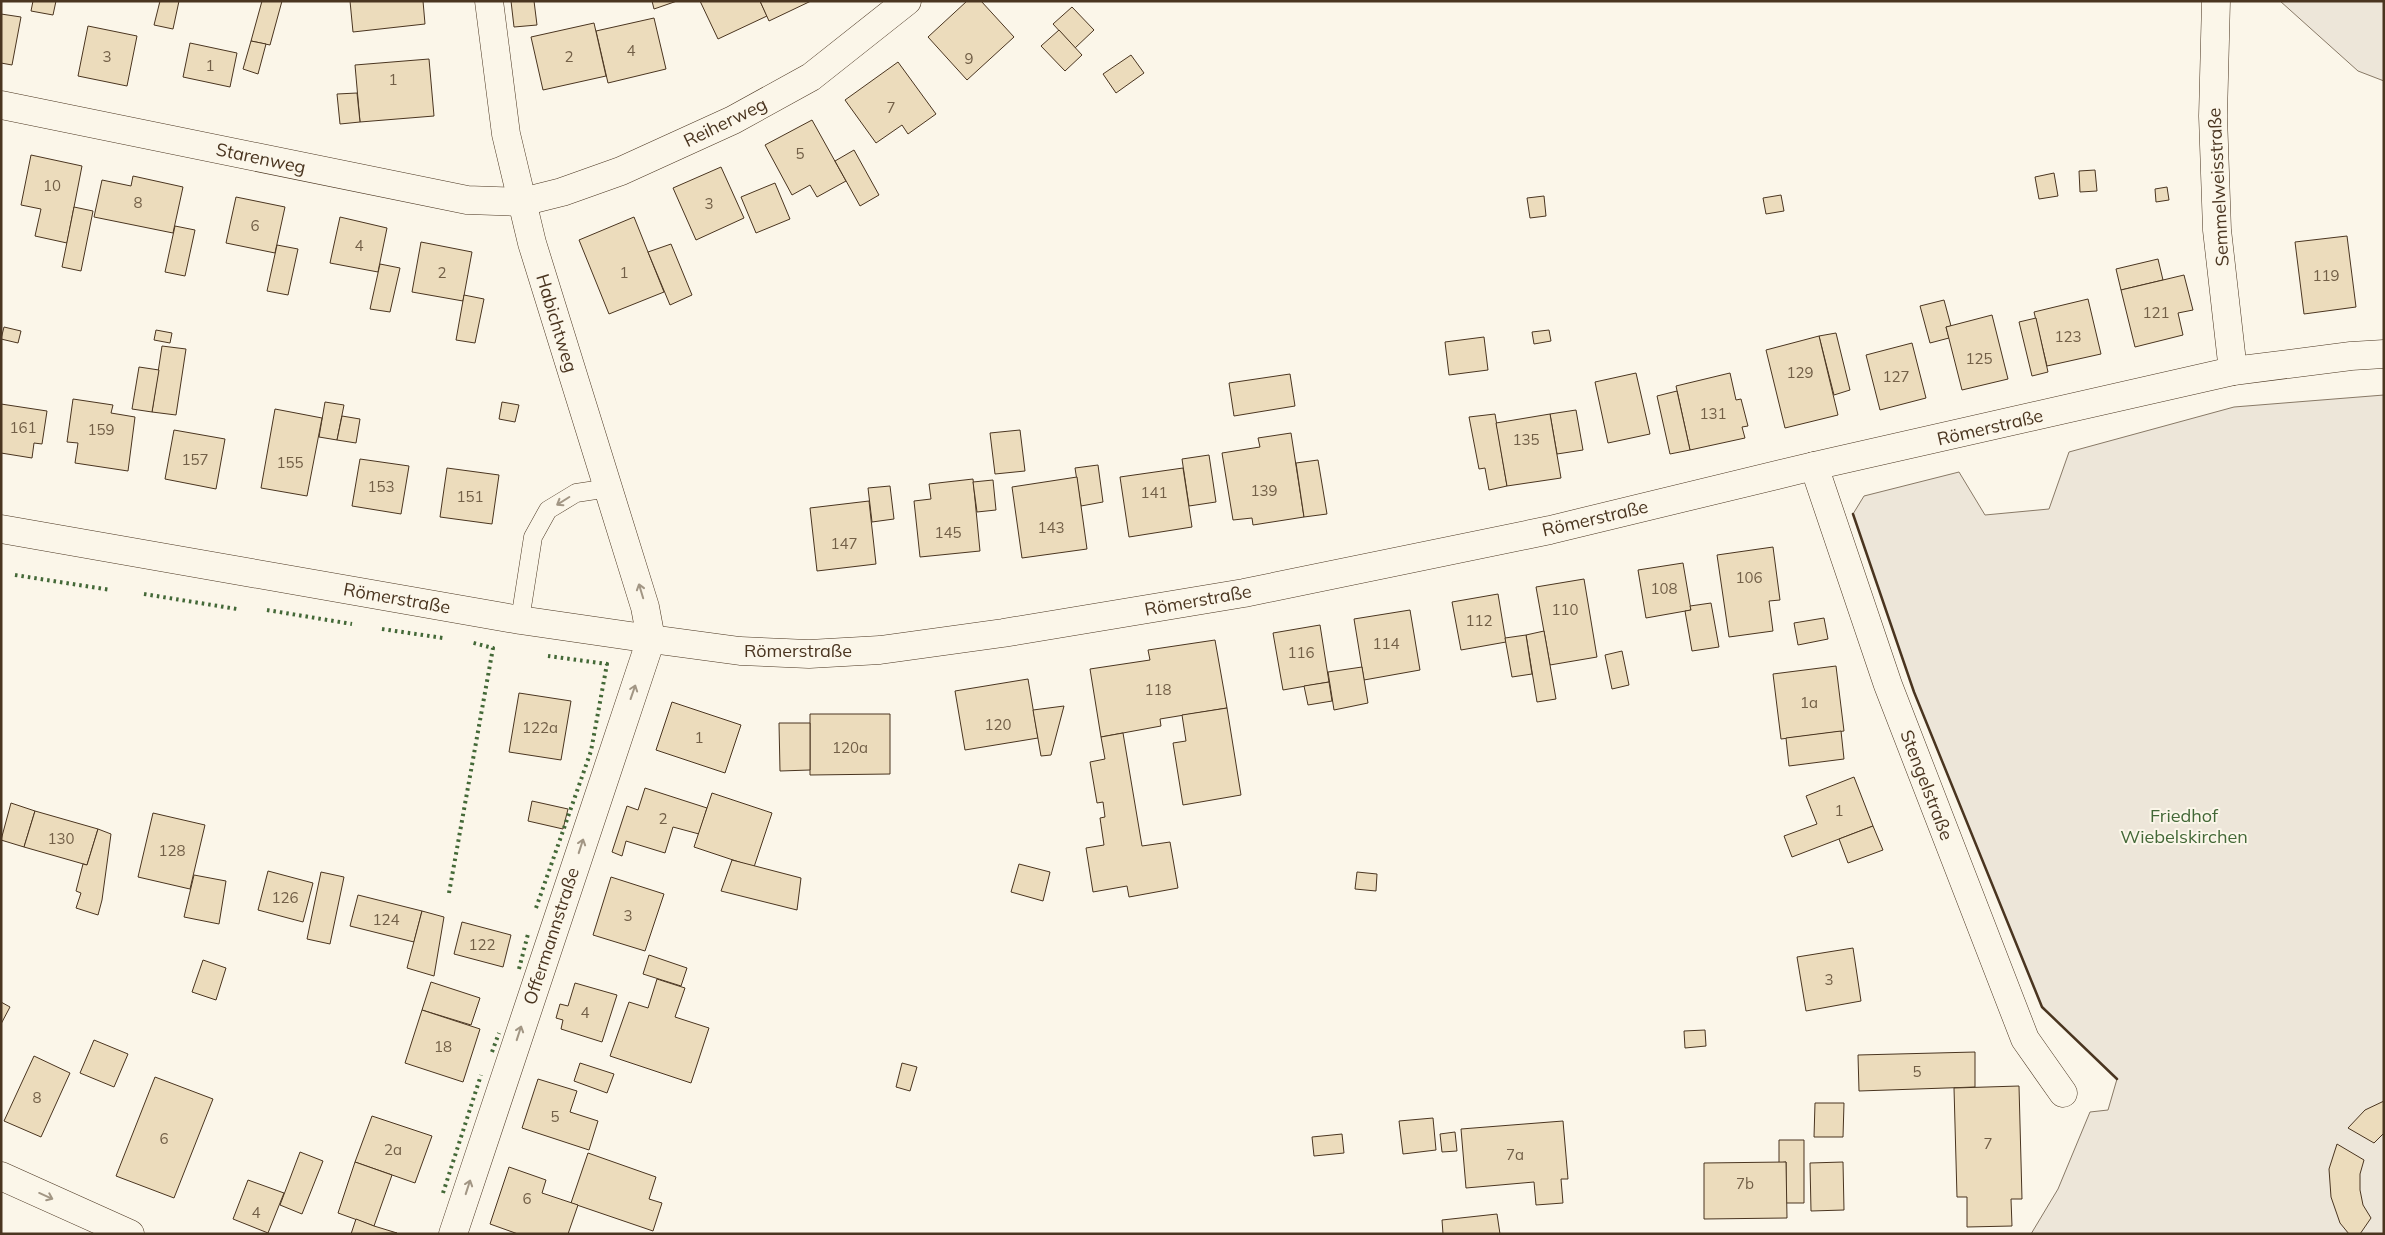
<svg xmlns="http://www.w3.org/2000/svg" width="2385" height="1235" viewBox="0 0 2385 1235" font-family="Mulish,sans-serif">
	<rect width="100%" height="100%" fill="#fbf6e9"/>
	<g fill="#ede6d9" stroke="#887966">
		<path d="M 2280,1 L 2384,1 L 2384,81 L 2358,71 Z"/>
		<path d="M 2384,395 L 2384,1234 L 2031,1234 L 2058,1189 L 2090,1112 L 2108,1110 L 2117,1079 L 2042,1007 L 1914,692 L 1853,514 L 1864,496 L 1959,472 L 1985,515 L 2049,509 L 2069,452 L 2234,407 Z"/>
	</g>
	<g fill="#ecdcbc" stroke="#4a3520">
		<path d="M 33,1 L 56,1 L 53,15 L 31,11 Z"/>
		<path d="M 160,1 L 179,1 L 173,29 L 154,25 Z"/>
		<path d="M 262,1 L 282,1 L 270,45 L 251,41 Z"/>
		<path d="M 350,1 L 423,1 L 425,24 L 353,32 Z"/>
		<path d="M 511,1 L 534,1 L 537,25 L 514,27 Z"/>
		<path d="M 652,1 L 677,1 L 654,9 Z"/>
		<path d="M 700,1 L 760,1 L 767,16 L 718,39 Z"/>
		<path d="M 760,1 L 811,1 L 769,21 Z"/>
		<path d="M 967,1 L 981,1 L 1014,37 L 967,80 L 928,37 Z"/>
		<path d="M 1072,7 L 1094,30 L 1075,48 L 1053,24 Z"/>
		<path d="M 1,14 L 21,17 L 12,65 L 1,63 Z"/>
		<path d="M 654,18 L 666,69 L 608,83 L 596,31 Z"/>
		<path d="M 594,23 L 606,76 L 543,90 L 531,37 Z"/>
		<path d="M 88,26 L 137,36 L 127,86 L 78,76 Z"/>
		<path d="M 1059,30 L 1082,55 L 1065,71 L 1041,46 Z"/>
		<path d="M 251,41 L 266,44 L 258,74 L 243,69 Z"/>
		<path d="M 190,43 L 237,53 L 230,87 L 183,77 Z"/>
		<path d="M 1131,55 L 1144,73 L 1116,93 L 1103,74 Z"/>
		<path d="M 429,59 L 434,116 L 360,122 L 355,65 Z"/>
		<path d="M 898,62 L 936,114 L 908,134 L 902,125 L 876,143 L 845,100 Z"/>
		<path d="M 357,93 L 360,122 L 340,124 L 337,94 Z"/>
		<path d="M 812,120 L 846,181 L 817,197 L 810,185 L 792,195 L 765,145 Z"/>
		<path d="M 854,150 L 879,195 L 860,206 L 835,161 Z"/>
		<path d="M 31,155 L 82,166 L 67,243 L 35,236 L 41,209 L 21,205 Z"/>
		<path d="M 721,167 L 744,218 L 696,240 L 673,188 Z"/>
		<path d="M 2095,170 L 2097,191 L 2080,192 L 2079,171 Z"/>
		<path d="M 2054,173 L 2058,196 L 2039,199 L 2035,177 Z"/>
		<path d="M 133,176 L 183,187 L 173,233 L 94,217 L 102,180 L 131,186 Z"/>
		<path d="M 775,183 L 790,219 L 756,233 L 741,197 Z"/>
		<path d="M 2167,187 L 2169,200 L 2156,202 L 2155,189 Z"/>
		<path d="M 1781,195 L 1784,211 L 1766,214 L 1763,198 Z"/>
		<path d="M 1544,196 L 1546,216 L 1530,218 L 1527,198 Z"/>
		<path d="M 236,197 L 285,207 L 275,253 L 226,243 Z"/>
		<path d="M 74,207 L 93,211 L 81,271 L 62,267 Z"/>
		<path d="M 340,217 L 387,228 L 378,272 L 330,263 Z"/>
		<path d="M 634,217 L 664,292 L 609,314 L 579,240 Z"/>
		<path d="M 175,226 L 195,230 L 185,276 L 165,272 Z"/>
		<path d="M 2347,236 L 2356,307 L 2304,314 L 2295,242 Z"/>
		<path d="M 421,242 L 472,252 L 463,301 L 412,292 Z"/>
		<path d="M 671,244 L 692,295 L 670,305 L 648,252 Z"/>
		<path d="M 277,245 L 298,249 L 288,295 L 267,291 Z"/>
		<path d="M 2158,259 L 2163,280 L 2121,290 L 2116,269 Z"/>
		<path d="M 380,264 L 400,268 L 390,312 L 370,309 Z"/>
		<path d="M 2184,275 L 2193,310 L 2178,313 L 2183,335 L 2135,347 L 2121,290 Z"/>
		<path d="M 464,295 L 484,299 L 475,343 L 456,340 Z"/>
		<path d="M 2088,299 L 2101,354 L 2047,366 L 2034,312 Z"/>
		<path d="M 1944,300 L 1951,326 L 1946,327 L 1949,338 L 1930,343 L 1920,306 Z"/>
		<path d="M 1992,315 L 2008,379 L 1962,390 L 1946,327 Z"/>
		<path d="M 2036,318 L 2048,372 L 2032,376 L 2019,322 Z"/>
		<path d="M 4,327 L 21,331 L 18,343 L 1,339 Z"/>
		<path d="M 156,330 L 172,333 L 170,343 L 154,340 Z"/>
		<path d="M 1549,330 L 1551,341 L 1534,344 L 1532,332 Z"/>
		<path d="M 1836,333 L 1850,390 L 1834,395 L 1819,336 Z"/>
		<path d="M 1819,336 L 1838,415 L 1785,428 L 1766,350 Z"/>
		<path d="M 1484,337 L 1488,370 L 1449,375 L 1445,342 Z"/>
		<path d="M 1912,343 L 1926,398 L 1880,410 L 1866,355 Z"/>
		<path d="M 162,346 L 186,349 L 176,415 L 152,412 Z"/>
		<path d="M 139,367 L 159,370 L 152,412 L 132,409 Z"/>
		<path d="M 1636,373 L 1650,434 L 1608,443 L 1595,382 Z"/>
		<path d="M 1730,373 L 1736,400 L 1741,399 L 1748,426 L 1742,427 L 1745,438 L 1690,450 L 1676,386 Z"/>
		<path d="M 1290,374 L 1295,406 L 1234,416 L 1229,383 Z"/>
		<path d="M 1677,391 L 1690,450 L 1670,454 L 1657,396 Z"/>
		<path d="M 73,399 L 113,405 L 111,413 L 135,417 L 128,471 L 75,463 L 78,443 L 67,442 Z"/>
		<path d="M 325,402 L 344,405 L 337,440 L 319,437 Z"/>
		<path d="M 502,402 L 519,405 L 515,422 L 499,419 Z"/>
		<path d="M 1,404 L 47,411 L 42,444 L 34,443 L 32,458 L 1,453 Z"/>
		<path d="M 275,409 L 322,418 L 307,496 L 261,488 Z"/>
		<path d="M 1576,410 L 1583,450 L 1557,454 L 1550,414 Z"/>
		<path d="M 1495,414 L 1507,486 L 1489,490 L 1485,468 L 1479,469 L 1469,417 Z"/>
		<path d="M 1550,414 L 1561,478 L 1507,486 L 1496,423 Z"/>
		<path d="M 342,416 L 360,419 L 356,443 L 337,440 Z"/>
		<path d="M 174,430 L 225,439 L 216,489 L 165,479 Z"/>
		<path d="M 1020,430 L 1025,471 L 995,474 L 990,433 Z"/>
		<path d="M 1291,433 L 1304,517 L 1253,525 L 1252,518 L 1233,520 L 1222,453 L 1260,447 L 1258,438 Z"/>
		<path d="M 1209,455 L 1216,502 L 1189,506 L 1182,459 Z"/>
		<path d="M 360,459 L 409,466 L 401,514 L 352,506 Z"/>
		<path d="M 1318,460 L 1327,514 L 1304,517 L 1296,463 Z"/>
		<path d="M 1098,465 L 1103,502 L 1081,506 L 1075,468 Z"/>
		<path d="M 447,468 L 499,475 L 492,524 L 440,517 Z"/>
		<path d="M 1183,468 L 1192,527 L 1129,537 L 1120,477 Z"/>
		<path d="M 1077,477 L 1087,549 L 1022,558 L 1012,487 Z"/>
		<path d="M 973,479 L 980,551 L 920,557 L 914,501 L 931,499 L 929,484 Z"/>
		<path d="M 993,480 L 996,510 L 977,512 L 973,482 Z"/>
		<path d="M 890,486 L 894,519 L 872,522 L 868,488 Z"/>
		<path d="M 869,501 L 876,564 L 817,571 L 810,508 Z"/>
		<path d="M 1773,547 L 1780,600 L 1769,601 L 1773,631 L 1729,637 L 1717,555 Z"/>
		<path d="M 1683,563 L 1691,610 L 1646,618 L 1638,570 Z"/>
		<path d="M 1584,579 L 1597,657 L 1550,665 L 1536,587 Z"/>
		<path d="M 1498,594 L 1506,642 L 1461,650 L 1452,602 Z"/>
		<path d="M 1711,603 L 1719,647 L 1692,651 L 1685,611 L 1691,610 L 1690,606 Z"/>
		<path d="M 1410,610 L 1420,670 L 1364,680 L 1354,619 Z"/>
		<path d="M 1824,618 L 1828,639 L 1798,645 L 1794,623 Z"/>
		<path d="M 1320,625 L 1329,682 L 1283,690 L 1273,633 Z"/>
		<path d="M 1544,631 L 1556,699 L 1537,702 L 1526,635 Z"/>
		<path d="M 1526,635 L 1532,674 L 1512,677 L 1505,638 Z"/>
		<path d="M 1215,640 L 1227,708 L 1160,719 L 1161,726 L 1101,737 L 1090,669 L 1150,660 L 1148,650 Z"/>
		<path d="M 1622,651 L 1629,685 L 1612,689 L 1605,655 Z"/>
		<path d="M 1836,666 L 1844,731 L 1781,739 L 1773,674 Z"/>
		<path d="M 1362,667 L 1368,703 L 1334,710 L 1328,672 Z"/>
		<path d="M 1028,679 L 1038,738 L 965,750 L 955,691 Z"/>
		<path d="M 1329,682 L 1332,701 L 1308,705 L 1304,686 Z"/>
		<path d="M 519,693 L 571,701 L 561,760 L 509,752 Z"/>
		<path d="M 672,702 L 741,725 L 725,773 L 656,750 Z"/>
		<path d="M 1064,706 L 1051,755 L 1041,756 L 1033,710 Z"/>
		<path d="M 1227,708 L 1241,795 L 1183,805 L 1173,743 L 1186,741 L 1182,715 Z"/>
		<path d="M 810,714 L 890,714 L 890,774 L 810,775 Z"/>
		<path d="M 779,723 L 810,723 L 810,770 L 780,771 Z"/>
		<path d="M 1841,731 L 1844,759 L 1789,766 L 1786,738 Z"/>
		<path d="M 1123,733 L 1142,846 L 1170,842 L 1178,888 L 1129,897 L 1127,886 L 1093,892 L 1086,848 L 1104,845 L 1100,818 L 1105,817 L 1103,802 L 1097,803 L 1090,762 L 1105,759 L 1101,737 Z"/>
		<path d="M 1854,777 L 1873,826 L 1792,857 L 1784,836 L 1817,824 L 1806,796 Z"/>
		<path d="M 645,788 L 707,808 L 699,834 L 673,827 L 665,853 L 626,841 L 622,856 L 612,852 L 627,806 L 638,810 Z"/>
		<path d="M 712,793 L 772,813 L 754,867 L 694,847 Z"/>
		<path d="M 532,801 L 568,809 L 563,829 L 528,821 Z"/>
		<path d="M 11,803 L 35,811 L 24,847 L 1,840 Z"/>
		<path d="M 35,811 L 98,829 L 87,865 L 24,847 Z"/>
		<path d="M 153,813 L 205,825 L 190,889 L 138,877 Z"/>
		<path d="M 1873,826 L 1883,850 L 1848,863 L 1839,839 Z"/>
		<path d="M 98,829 L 111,834 L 102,900 L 98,915 L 76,908 L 81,893 L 76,891 L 83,864 L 87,865 Z"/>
		<path d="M 732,860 L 801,878 L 797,910 L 721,891 Z"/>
		<path d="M 1019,864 L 1050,872 L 1043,901 L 1011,892 Z"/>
		<path d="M 268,871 L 313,883 L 303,922 L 258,910 Z"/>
		<path d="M 321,872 L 344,877 L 330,944 L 307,939 Z"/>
		<path d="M 1357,872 L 1377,874 L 1376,891 L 1355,889 Z"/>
		<path d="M 194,875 L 226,881 L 219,924 L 184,917 Z"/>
		<path d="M 611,877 L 664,894 L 645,951 L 593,935 Z"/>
		<path d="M 358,895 L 422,911 L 414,942 L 350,926 Z"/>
		<path d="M 422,911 L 444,917 L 434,976 L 407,968 Z"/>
		<path d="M 462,922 L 511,935 L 503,967 L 454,954 Z"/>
		<path d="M 1853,948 L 1861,1001 L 1806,1011 L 1797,957 Z"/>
		<path d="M 649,955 L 687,968 L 681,986 L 643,974 Z"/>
		<path d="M 203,960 L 226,968 L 216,1000 L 192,992 Z"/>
		<path d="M 657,979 L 685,988 L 675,1017 L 709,1028 L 691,1083 L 610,1056 L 629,1002 L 648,1008 Z"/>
		<path d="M 431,982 L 480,998 L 471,1025 L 422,1010 Z"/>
		<path d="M 575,983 L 617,995 L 602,1042 L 561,1029 L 563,1020 L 556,1018 L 560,1004 L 568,1006 Z"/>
		<path d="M 1,1002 L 10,1007 L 1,1024 Z"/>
		<path d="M 422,1010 L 480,1029 L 463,1082 L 405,1063 Z"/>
		<path d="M 1705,1030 L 1706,1046 L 1685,1048 L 1684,1031 Z"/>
		<path d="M 94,1040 L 128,1054 L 114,1087 L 80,1073 Z"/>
		<path d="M 1975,1052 L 1975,1087 L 1859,1091 L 1858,1055 Z"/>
		<path d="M 34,1056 L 70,1073 L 41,1137 L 4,1121 Z"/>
		<path d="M 580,1063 L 614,1074 L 607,1093 L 574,1081 Z"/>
		<path d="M 902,1063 L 917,1067 L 910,1091 L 896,1087 Z"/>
		<path d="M 155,1077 L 213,1099 L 174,1198 L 116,1176 Z"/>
		<path d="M 538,1079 L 577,1091 L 570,1112 L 598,1121 L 589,1150 L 522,1128 Z"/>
		<path d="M 2019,1086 L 2022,1199 L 2011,1199 L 2012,1226 L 1967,1227 L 1967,1197 L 1957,1197 L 1954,1088 Z"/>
		<path d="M 2384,1101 L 2384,1133 L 2374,1143 L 2348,1128 L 2365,1110 Z"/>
		<path d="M 1815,1103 L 1844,1103 L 1843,1137 L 1814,1137 Z"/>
		<path d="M 372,1116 L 432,1136 L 415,1183 L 355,1162 Z"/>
		<path d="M 1433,1118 L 1436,1150 L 1403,1154 L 1399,1121 Z"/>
		<path d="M 1563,1121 L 1568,1179 L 1561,1179 L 1563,1203 L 1536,1205 L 1534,1182 L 1466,1188 L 1461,1129 Z"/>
		<path d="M 1455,1132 L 1457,1151 L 1442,1152 L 1440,1134 Z"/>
		<path d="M 1342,1134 L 1344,1153 L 1314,1156 L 1312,1137 Z"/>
		<path d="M 1779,1140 L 1804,1140 L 1804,1203 L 1786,1203 L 1786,1162 L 1779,1163 Z"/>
		<path d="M 2337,1144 L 2364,1160 L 2360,1174 L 2360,1190 L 2363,1205 L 2371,1218 L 2360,1234 L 2349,1234 L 2340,1223 L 2331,1197 L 2329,1169 Z"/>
		<path d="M 300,1152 L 323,1161 L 302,1214 L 280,1205 Z"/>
		<path d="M 588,1153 L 656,1177 L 649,1199 L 662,1203 L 653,1231 L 571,1203 Z"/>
		<path d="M 355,1162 L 392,1175 L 374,1226 L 338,1213 Z"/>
		<path d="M 1786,1162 L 1787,1218 L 1704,1219 L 1704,1163 Z"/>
		<path d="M 1843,1162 L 1844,1210 L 1811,1211 L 1810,1163 Z"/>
		<path d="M 509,1167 L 546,1180 L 542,1193 L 578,1205 L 568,1234 L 518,1234 L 490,1224 Z"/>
		<path d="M 248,1180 L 284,1193 L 268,1233 L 233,1219 Z"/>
		<path d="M 1497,1214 L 1500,1234 L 1443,1234 L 1442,1220 Z"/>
		<path d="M 356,1219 L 374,1226 L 397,1233 L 351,1234 Z"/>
	</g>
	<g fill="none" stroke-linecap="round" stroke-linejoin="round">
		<g stroke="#4a3520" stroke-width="19">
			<path id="lane" d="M 520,620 L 533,537 L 548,510 L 576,493 L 609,488"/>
		</g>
		<g stroke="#4a3520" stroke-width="29">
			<g id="street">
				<path d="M 2216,1 L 2213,116 L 2217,230 L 2233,371"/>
				<path d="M 1,105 L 467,200 L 522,202 L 562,192 L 621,171 L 733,120 L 811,77 L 907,1"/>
				<path d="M 1814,466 L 1888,685 L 2025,1039 L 2063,1093"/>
				<path d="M 1,529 L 520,620 L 651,639 L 740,651 L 809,654 L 880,650 L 1003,633 L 1244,593 L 1550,530 L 1814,466 L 2233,371 L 2351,356 L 2384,354"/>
				<path d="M 1,1176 L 130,1234"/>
				<path d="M 453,1234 L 651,639 L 645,607 L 532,243 L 506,134 L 489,1"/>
			</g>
		</g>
		<use href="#lane" stroke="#fbf6e9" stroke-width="18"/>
		<use href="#street" stroke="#fbf6e9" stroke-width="28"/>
		<g stroke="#436837" stroke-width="4" stroke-dasharray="2.5 4" stroke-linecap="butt">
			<path d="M 15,575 L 111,590"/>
			<path d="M 144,594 L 237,609"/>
			<path d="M 267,610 L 352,624"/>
			<path d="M 382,629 L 443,638"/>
			<path d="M 449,893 L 493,648 L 470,642"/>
			<path d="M 536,908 L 591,751 L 607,664 L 548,656"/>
			<path d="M 519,969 L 528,934"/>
			<path d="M 492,1052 L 499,1033"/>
			<path d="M 443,1193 L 481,1075"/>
		</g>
		<path stroke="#4a3520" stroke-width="2.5" d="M 1853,514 L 1914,692 L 2042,1007 L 2117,1079"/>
	</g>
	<defs><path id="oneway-shaft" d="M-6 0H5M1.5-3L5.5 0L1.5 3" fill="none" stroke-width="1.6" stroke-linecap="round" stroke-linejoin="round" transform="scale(1.25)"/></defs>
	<g stroke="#a29684">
		<use href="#oneway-shaft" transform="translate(563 501) rotate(148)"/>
		<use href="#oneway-shaft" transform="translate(641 591) rotate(-107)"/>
		<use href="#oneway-shaft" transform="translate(633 692) rotate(-71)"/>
		<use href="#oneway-shaft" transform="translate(581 846) rotate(-72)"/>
		<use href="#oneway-shaft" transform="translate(519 1033) rotate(-72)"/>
		<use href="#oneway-shaft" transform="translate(468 1187) rotate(-72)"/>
		<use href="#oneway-shaft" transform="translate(46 1196) rotate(24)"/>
	</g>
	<g text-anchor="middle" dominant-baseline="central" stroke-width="4" stroke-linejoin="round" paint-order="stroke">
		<g font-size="15" fill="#725f47">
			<text x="631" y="50">4</text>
			<text x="107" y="56">3</text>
			<text x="569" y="56">2</text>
			<text x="969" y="58">9</text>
			<text x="210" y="65">1</text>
			<text x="393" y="79">1</text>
			<text x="891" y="107">7</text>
			<text x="800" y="153">5</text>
			<text x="52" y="185">10</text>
			<text x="138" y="202">8</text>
			<text x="709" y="203">3</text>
			<text x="255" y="225">6</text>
			<text x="359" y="245">4</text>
			<text x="442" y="272">2</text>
			<text x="624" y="272">1</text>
			<text x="2326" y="275">119</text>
			<text x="2156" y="312">121</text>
			<text x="2068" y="336">123</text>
			<text x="1979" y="358">125</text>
			<text x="1800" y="372">129</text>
			<text x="1896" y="376">127</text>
			<text x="1713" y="413">131</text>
			<text x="23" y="427">161</text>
			<text x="101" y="429">159</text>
			<text x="1526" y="439">135</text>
			<text x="195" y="459">157</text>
			<text x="290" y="462">155</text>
			<text x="381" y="486">153</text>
			<text x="1264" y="490">139</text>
			<text x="1154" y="492">141</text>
			<text x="470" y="496">151</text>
			<text x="1051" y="527">143</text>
			<text x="948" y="532">145</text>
			<text x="844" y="543">147</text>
			<text x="1749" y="577">106</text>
			<text x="1664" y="588">108</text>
			<text x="1565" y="609">110</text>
			<text x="1479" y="620">112</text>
			<text x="1386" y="643">114</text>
			<text x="1301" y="652">116</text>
			<text x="1158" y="689">118</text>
			<text x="1809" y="702">1a</text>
			<text x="998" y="724">120</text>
			<text x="540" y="727">122a</text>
			<text x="699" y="737">1</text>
			<text x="850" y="747">120a</text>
			<text x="1839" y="810">1</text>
			<text x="663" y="818">2</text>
			<text x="61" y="838">130</text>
			<text x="172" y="850">128</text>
			<text x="285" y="897">126</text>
			<text x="628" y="915">3</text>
			<text x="386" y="919">124</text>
			<text x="482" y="944">122</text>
			<text x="1829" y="979">3</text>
			<text x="585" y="1012">4</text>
			<text x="443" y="1046">18</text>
			<text x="1917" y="1071">5</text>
			<text x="37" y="1097">8</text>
			<text x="555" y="1116">5</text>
			<text x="164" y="1138">6</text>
			<text x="1988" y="1143">7</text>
			<text x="393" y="1149">2a</text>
			<text x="1515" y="1154">7a</text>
			<text x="1745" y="1183">7b</text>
			<text x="527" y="1198">6</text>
			<text x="256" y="1212">4</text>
		</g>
		<g font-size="18" fill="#4a3520" stroke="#fbf6e9">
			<text transform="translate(725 122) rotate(-26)">Reiherweg</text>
			<text transform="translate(261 158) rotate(12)">Starenweg</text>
			<text transform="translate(2218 187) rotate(-93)">Semmelweisstraße</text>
			<text transform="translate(557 323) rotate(73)">Habichtweg</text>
			<text transform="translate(1990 427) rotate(-13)">Römerstraße</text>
			<text transform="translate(1595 518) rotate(-13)">Römerstraße</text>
			<text transform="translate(397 598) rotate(10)">Römerstraße</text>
			<text transform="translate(1198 600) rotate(-10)">Römerstraße</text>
			<text x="798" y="650">Römerstraße</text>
			<text transform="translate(1927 785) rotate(69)">Stengelstraße</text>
			<text transform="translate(551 936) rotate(-72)">Offermannstraße</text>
		</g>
		<g font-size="18" fill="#436837" stroke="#fbf6e9">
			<text x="2184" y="815">Friedhof<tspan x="2184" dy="21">Wiebelskirchen</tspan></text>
		</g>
	</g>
	<rect width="2385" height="1235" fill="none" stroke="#4a3520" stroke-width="5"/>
</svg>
